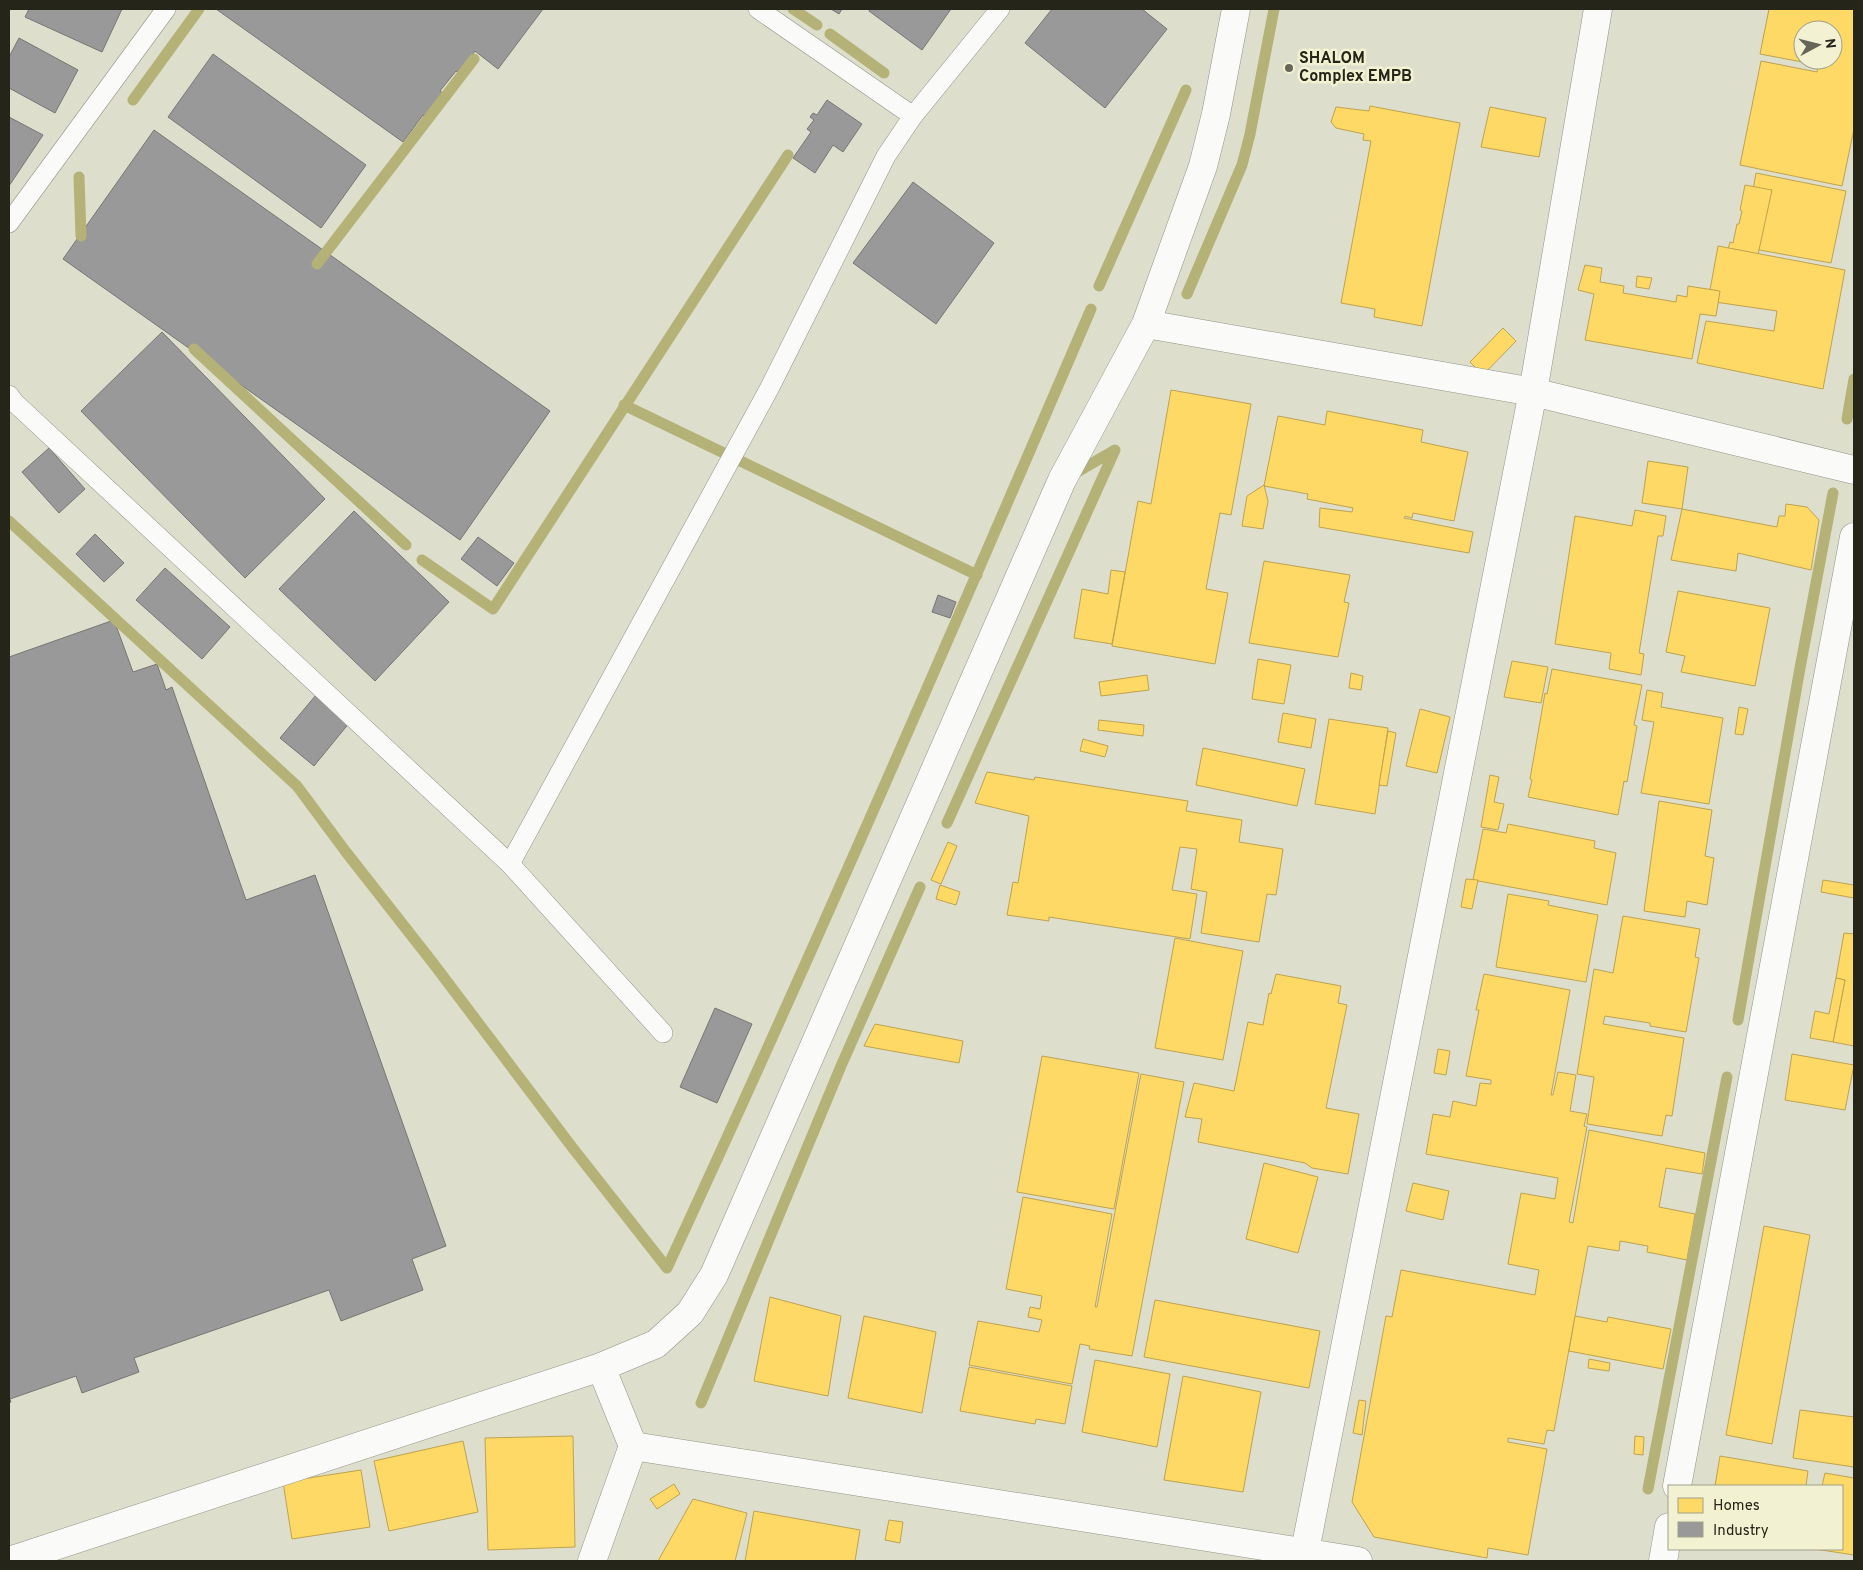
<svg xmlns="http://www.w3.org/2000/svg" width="1863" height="1570" viewBox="0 0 1863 1570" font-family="Overpass,sans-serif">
	<rect width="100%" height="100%" fill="#dedecd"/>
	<g fill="#ffd966" stroke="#bea34f" fill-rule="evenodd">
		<path d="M 1769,9 L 1854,9 L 1854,129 L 1842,186 L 1740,165 L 1761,61 L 1817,72 L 1818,65 L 1760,54 ZM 1803,30 L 1833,30 L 1833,60 L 1803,60 Z"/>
		<path d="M 1370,106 L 1460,123 L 1422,326 L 1374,317 L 1375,309 L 1341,303 L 1371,141 L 1363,140 L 1364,134 L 1336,128 L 1331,122 L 1336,107 L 1369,111 Z"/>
		<path d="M 1490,107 L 1546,118 L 1539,157 L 1481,147 Z"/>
		<path d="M 1756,173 L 1846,191 L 1831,263 L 1743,247 Z"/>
		<path d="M 1745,185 L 1772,190 L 1756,264 L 1726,257 L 1730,242 L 1733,243 L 1737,224 L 1739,224 L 1742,211 L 1740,210 Z"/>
		<path d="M 1718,246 L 1845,270 L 1823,389 L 1697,363 L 1706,321 L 1774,331 L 1777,311 L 1708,301 Z"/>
		<path d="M 1585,265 L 1602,268 L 1600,282 L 1624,286 L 1623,293 L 1676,302 L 1677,295 L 1687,297 L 1688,286 L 1720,291 L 1716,316 L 1700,314 L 1692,359 L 1585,340 L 1594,294 L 1578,290 Z"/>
		<path d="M 1637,276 L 1652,278 L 1649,289 L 1636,287 Z"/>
		<path d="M 1503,328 L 1516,341 L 1483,375 L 1470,362 Z"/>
		<path d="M 1171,390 L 1251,404 L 1231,515 L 1220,513 L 1206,589 L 1228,593 L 1215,664 L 1112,646 L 1138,501 L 1151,504 Z"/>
		<path d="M 1327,411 L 1423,430 L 1421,442 L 1468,452 L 1454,521 L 1413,513 L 1412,518 L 1405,516 L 1404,518 L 1473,532 L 1469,553 L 1319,527 L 1320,508 L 1352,512 L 1353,508 L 1307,499 L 1308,494 L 1264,486 L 1278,416 L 1325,425 Z"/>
		<path d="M 1648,461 L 1688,467 L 1682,509 L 1642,503 Z"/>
		<path d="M 1264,485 L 1268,501 L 1263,529 L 1242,526 L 1247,496 Z"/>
		<path d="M 1786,504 L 1807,507 L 1819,520 L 1811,570 L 1738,553 L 1736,571 L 1671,560 L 1682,509 L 1777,527 L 1779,516 L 1785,516 Z"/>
		<path d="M 1635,510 L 1666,516 L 1663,536 L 1658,536 L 1639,653 L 1644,654 L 1641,675 L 1609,669 L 1611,653 L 1555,644 L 1575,516 L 1632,526 Z"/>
		<path d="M 1264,561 L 1350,575 L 1344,602 L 1349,603 L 1338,657 L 1249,643 Z"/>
		<path d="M 1111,570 L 1125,572 L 1112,644 L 1074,638 L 1082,589 L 1108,594 Z"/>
		<path d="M 1678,591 L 1770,608 L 1755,686 L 1681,672 L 1685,656 L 1666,652 Z"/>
		<path d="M 1258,659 L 1291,665 L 1284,704 L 1252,699 Z"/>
		<path d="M 1512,661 L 1548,667 L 1541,703 L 1504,697 Z"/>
		<path d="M 1552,669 L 1642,685 L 1634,725 L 1637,726 L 1627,782 L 1624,781 L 1618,815 L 1528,797 L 1532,780 L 1530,779 L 1545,693 L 1547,694 Z"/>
		<path d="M 1351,673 L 1363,676 L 1361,690 L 1349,688 Z"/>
		<path d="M 1147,675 L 1149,690 L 1101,696 L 1099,682 Z"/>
		<path d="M 1647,690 L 1663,693 L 1661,707 L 1723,718 L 1709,804 L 1641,793 L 1654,722 L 1642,720 Z"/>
		<path d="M 1739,707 L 1748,709 L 1743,735 L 1735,734 Z"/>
		<path d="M 1420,709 L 1450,717 L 1437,773 L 1406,766 Z"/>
		<path d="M 1283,713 L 1316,719 L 1311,748 L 1278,742 Z"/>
		<path d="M 1329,719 L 1388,728 L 1375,814 L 1315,804 Z"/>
		<path d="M 1099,720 L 1144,725 L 1143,736 L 1098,730 Z"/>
		<path d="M 1388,731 L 1396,733 L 1387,786 L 1379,785 Z"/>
		<path d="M 1083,739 L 1108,746 L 1105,757 L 1080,751 Z"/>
		<path d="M 1203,748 L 1305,769 L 1297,806 L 1196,785 Z"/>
		<path d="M 987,772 L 1034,780 L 1035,777 L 1188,801 L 1186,811 L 1242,820 L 1239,842 L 1283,849 L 1276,895 L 1267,894 L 1259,942 L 1201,933 L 1207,892 L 1191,889 L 1197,849 L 1180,847 L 1172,890 L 1197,894 L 1190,939 L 1049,917 L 1049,921 L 1007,915 L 1013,882 L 1018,883 L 1029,816 L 975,803 Z"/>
		<path d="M 1490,775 L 1499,777 L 1494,802 L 1504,804 L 1498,830 L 1481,827 Z"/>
		<path d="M 1659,801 L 1712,810 L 1705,856 L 1714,858 L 1707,905 L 1687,901 L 1685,917 L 1644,911 Z"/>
		<path d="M 1508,824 L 1595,841 L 1594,848 L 1616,853 L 1607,905 L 1473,880 L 1483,829 L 1506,833 Z"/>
		<path d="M 948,842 L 957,846 L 941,884 L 931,880 Z"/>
		<path d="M 1466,879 L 1478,880 L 1472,909 L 1461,907 Z"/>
		<path d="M 1823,880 L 1854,885 L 1854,898 L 1821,892 Z"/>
		<path d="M 940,885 L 960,892 L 956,905 L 936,899 Z"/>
		<path d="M 1508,894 L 1549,901 L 1548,905 L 1598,915 L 1586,982 L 1496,967 Z"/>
		<path d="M 1623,916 L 1700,929 L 1695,957 L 1699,958 L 1686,1032 L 1650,1026 L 1650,1023 L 1611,1017 L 1605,1016 L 1603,1024 L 1684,1038 L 1672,1116 L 1666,1115 L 1662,1136 L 1587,1124 L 1594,1077 L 1577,1074 L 1594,969 L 1613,973 Z"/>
		<path d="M 1844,933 L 1854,934 L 1854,1046 L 1833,1042 L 1845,980 L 1836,978 Z"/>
		<path d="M 1175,938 L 1243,951 L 1223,1060 L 1155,1048 Z"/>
		<path d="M 1276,974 L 1341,986 L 1338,1003 L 1347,1005 L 1326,1108 L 1359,1114 L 1348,1174 L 1312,1168 L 1305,1163 L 1198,1142 L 1202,1119 L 1185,1117 L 1194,1083 L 1234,1091 L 1248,1022 L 1263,1025 L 1269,993 L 1271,994 Z"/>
		<path d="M 1484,974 L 1570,990 L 1551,1095 L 1553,1095 L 1558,1072 L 1576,1075 L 1570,1111 L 1587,1114 L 1584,1126 L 1587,1127 L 1569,1222 L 1573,1223 L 1589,1130 L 1705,1153 L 1702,1174 L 1666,1168 L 1659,1207 L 1695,1214 L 1687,1260 L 1647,1252 L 1648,1246 L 1620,1241 L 1619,1251 L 1588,1246 L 1554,1431 L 1547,1430 L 1544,1444 L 1508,1438 L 1508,1442 L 1547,1449 L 1528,1555 L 1488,1548 L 1487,1558 L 1374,1537 L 1352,1502 L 1386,1316 L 1392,1317 L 1401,1270 L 1535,1295 L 1539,1270 L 1508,1264 L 1521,1193 L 1555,1199 L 1558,1178 L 1426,1154 L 1433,1114 L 1450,1117 L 1453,1101 L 1476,1106 L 1480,1083 L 1491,1084 L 1491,1080 L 1466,1076 L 1479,1010 L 1476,1010 Z"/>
		<path d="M 1836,978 L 1845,980 L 1833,1042 L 1810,1038 L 1815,1011 L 1829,1014 Z"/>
		<path d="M 875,1024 L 963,1041 L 959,1063 L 864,1046 Z"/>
		<path d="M 1438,1049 L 1450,1051 L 1446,1075 L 1434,1073 Z"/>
		<path d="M 1792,1054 L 1854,1065 L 1845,1110 L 1785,1100 Z"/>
		<path d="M 1042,1056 L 1139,1073 L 1114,1209 L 1017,1192 Z"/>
		<path d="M 1141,1074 L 1184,1082 L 1132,1356 L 1089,1349 L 1090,1346 L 1080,1344 L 1072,1384 L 969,1365 L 978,1321 L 1039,1332 L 1042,1320 L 1028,1317 L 1030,1307 L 1040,1309 L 1042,1296 L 1006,1289 L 1023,1197 L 1112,1214 L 1095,1307 L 1097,1307 Z"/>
		<path d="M 1264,1163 L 1318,1177 L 1298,1253 L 1246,1239 Z"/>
		<path d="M 1413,1183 L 1449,1191 L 1443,1220 L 1406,1211 Z"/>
		<path d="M 1764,1226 L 1810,1235 L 1772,1444 L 1726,1435 Z"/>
		<path d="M 770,1297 L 841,1316 L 828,1396 L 754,1381 Z"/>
		<path d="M 1155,1300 L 1320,1331 L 1309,1388 L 1144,1357 Z"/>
		<path d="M 864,1316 L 936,1332 L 922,1413 L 848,1398 Z"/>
		<path d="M 1575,1316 L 1607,1322 L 1608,1317 L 1671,1329 L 1663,1369 L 1569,1351 Z"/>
		<path d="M 1589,1359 L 1610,1363 L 1609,1371 L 1588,1368 Z"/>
		<path d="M 1095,1360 L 1170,1374 L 1157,1447 L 1082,1432 Z"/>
		<path d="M 969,1367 L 1072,1386 L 1065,1424 L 1036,1419 L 1035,1424 L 960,1411 Z"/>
		<path d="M 1183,1376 L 1261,1392 L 1243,1492 L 1164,1480 Z"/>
		<path d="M 1359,1400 L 1366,1401 L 1362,1435 L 1353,1433 Z"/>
		<path d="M 1800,1410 L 1854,1417 L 1854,1467 L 1793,1458 Z"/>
		<path d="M 573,1436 L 575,1547 L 488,1550 L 485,1438 Z"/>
		<path d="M 1635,1436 L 1644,1437 L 1643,1455 L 1634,1454 Z"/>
		<path d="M 463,1441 L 478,1512 L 389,1531 L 374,1461 Z"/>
		<path d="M 1720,1456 L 1808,1471 L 1806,1486 L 1715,1486 Z"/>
		<path d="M 361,1470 L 370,1527 L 292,1539 L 283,1482 Z"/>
		<path d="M 1825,1473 L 1854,1478 L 1854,1555 L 1815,1549 L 1842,1549 L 1842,1486 L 1822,1486 Z"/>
		<path d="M 674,1484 L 680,1494 L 657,1509 L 650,1499 Z"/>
		<path d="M 693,1499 L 747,1513 L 735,1561 L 658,1561 Z"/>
		<path d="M 754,1511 L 860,1530 L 855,1561 L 745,1561 Z"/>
		<path d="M 889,1520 L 903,1522 L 900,1543 L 885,1540 Z"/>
	</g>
	<g fill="#999" stroke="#767673">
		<path d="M 29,9 L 122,9 L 102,52 L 25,17 Z"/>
		<path d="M 216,9 L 543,9 L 498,69 L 475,51 L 459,73 L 456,71 L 440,91 L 444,94 L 426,117 L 423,115 L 403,142 Z"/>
		<path d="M 831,9 L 842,9 L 839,14 Z"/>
		<path d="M 870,9 L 951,9 L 922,50 L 869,11 Z"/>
		<path d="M 1052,9 L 1142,9 L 1167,29 L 1105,108 L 1025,43 Z"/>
		<path d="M 19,38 L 78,70 L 55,113 L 9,88 L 9,57 Z"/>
		<path d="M 213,54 L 366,165 L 321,228 L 168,117 Z"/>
		<path d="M 827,100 L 862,124 L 843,152 L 833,145 L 815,173 L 793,158 L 811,132 L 807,129 L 814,120 L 810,117 L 813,113 L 817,115 Z"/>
		<path d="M 9,117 L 43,135 L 9,186 Z"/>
		<path d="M 154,130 L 550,411 L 460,540 L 63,259 Z"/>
		<path d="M 913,182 L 994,243 L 936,324 L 853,263 Z"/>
		<path d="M 162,332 L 325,499 L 245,578 L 81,411 Z"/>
		<path d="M 49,448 L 85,489 L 59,513 L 22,472 Z"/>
		<path d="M 354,511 L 449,602 L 375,681 L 279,589 Z"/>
		<path d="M 95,534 L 124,563 L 104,582 L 76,554 Z"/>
		<path d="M 478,537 L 514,563 L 497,586 L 461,559 Z"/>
		<path d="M 165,568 L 230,627 L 202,659 L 136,600 Z"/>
		<path d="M 938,595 L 956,602 L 950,618 L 932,612 Z"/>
		<path d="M 114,620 L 133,672 L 157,664 L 166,690 L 172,687 L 246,900 L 315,875 L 446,1246 L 412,1259 L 423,1290 L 341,1321 L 329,1290 L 134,1358 L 139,1372 L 82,1393 L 76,1376 L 10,1399 L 11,1402 L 9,1403 L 9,657 Z"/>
		<path d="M 316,695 L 350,722 L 314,766 L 280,738 Z"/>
		<path d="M 715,1008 L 752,1024 L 717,1103 L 680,1087 Z"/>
	</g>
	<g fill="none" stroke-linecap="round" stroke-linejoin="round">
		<g stroke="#b4b276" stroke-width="11">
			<path d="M 793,9 L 817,25"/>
			<path d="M 830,34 L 884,73"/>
			<path d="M 133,100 L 199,9"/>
			<path d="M 79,177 L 81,236"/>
			<path d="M 317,264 L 474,59"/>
			<path d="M 1099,286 L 1186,90"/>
			<path d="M 1187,294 L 1242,165 L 1250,134 L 1274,9"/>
			<path d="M 194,349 L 406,545"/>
			<path d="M 624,405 L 977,575"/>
			<path d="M 1847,419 L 1854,379"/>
			<path d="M 9,521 L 297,786 L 346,852 L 433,963 L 572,1147 L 667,1268 C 814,951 953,630 1091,309"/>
			<path d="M 422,560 L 493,609 L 788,155"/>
			<path d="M 947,823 L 1115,450 L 1072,475"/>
			<path d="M 1738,1020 L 1800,668 L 1833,493"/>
			<path d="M 701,1403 L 841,1066 L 920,887"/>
			<path d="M 1648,1489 L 1727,1077"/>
		</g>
		<g stroke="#939387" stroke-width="20">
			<g id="service">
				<path d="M 758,9 L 913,116"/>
				<path d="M 9,223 L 166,9"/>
				<path d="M 9,395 L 14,402 L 510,864 L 663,1033"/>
				<path d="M 510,864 L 769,389 L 886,156 L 913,116 L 1000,9"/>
			</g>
		</g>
		<g stroke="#939387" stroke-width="29">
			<g id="minor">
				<path d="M 1146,324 L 1533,392 L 1854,470"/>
				<path d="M 601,1367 L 633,1446 L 1358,1561"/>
				<path d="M 1677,1486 L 1854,537"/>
				<path d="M 592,1561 L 633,1446"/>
				<path d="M 1303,1561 L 1533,392 L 1598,9"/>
				<path d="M 1663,1561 L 1669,1527"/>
			</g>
		</g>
		<g stroke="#939387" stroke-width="29">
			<path id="tertiary" d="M 9,1561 L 601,1367 L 656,1344 L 690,1313 L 714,1275 L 1062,480 L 1146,324 L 1203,166 L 1216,114 L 1236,9"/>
		</g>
		<use href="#service" stroke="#fafaf8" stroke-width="19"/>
		<use href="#minor" stroke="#fafaf8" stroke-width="28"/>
		<use href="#tertiary" stroke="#fafaf8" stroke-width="28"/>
	</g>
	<circle fill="#666658" stroke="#f2f2d3" stroke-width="2" cx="1289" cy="68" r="5"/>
	<g text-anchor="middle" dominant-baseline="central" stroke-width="5" stroke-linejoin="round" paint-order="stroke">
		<g font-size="16" font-weight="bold" fill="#252519" stroke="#f2f2d3" text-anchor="start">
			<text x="1299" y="59">SHALOM<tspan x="1299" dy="18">Complex EMPB</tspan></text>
		</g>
	</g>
	<rect width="1863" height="1570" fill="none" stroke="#252519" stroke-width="20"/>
	<rect x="1668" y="1485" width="175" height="65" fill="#f2f2d3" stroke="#a0a089"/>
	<rect x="1678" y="1498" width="25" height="15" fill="#ffd966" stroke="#a0a089"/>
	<text x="1713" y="1510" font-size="15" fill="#252519">Homes</text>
	<rect x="1678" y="1522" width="25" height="15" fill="#999999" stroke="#a0a089"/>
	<text x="1713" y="1535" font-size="15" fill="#252519">Industry</text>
	<g transform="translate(1818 45) rotate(83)"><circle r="24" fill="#f2f2d3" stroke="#a0a089"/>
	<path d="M0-4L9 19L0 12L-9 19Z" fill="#666658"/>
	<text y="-8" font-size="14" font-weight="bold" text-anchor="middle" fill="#252519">N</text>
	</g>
</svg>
